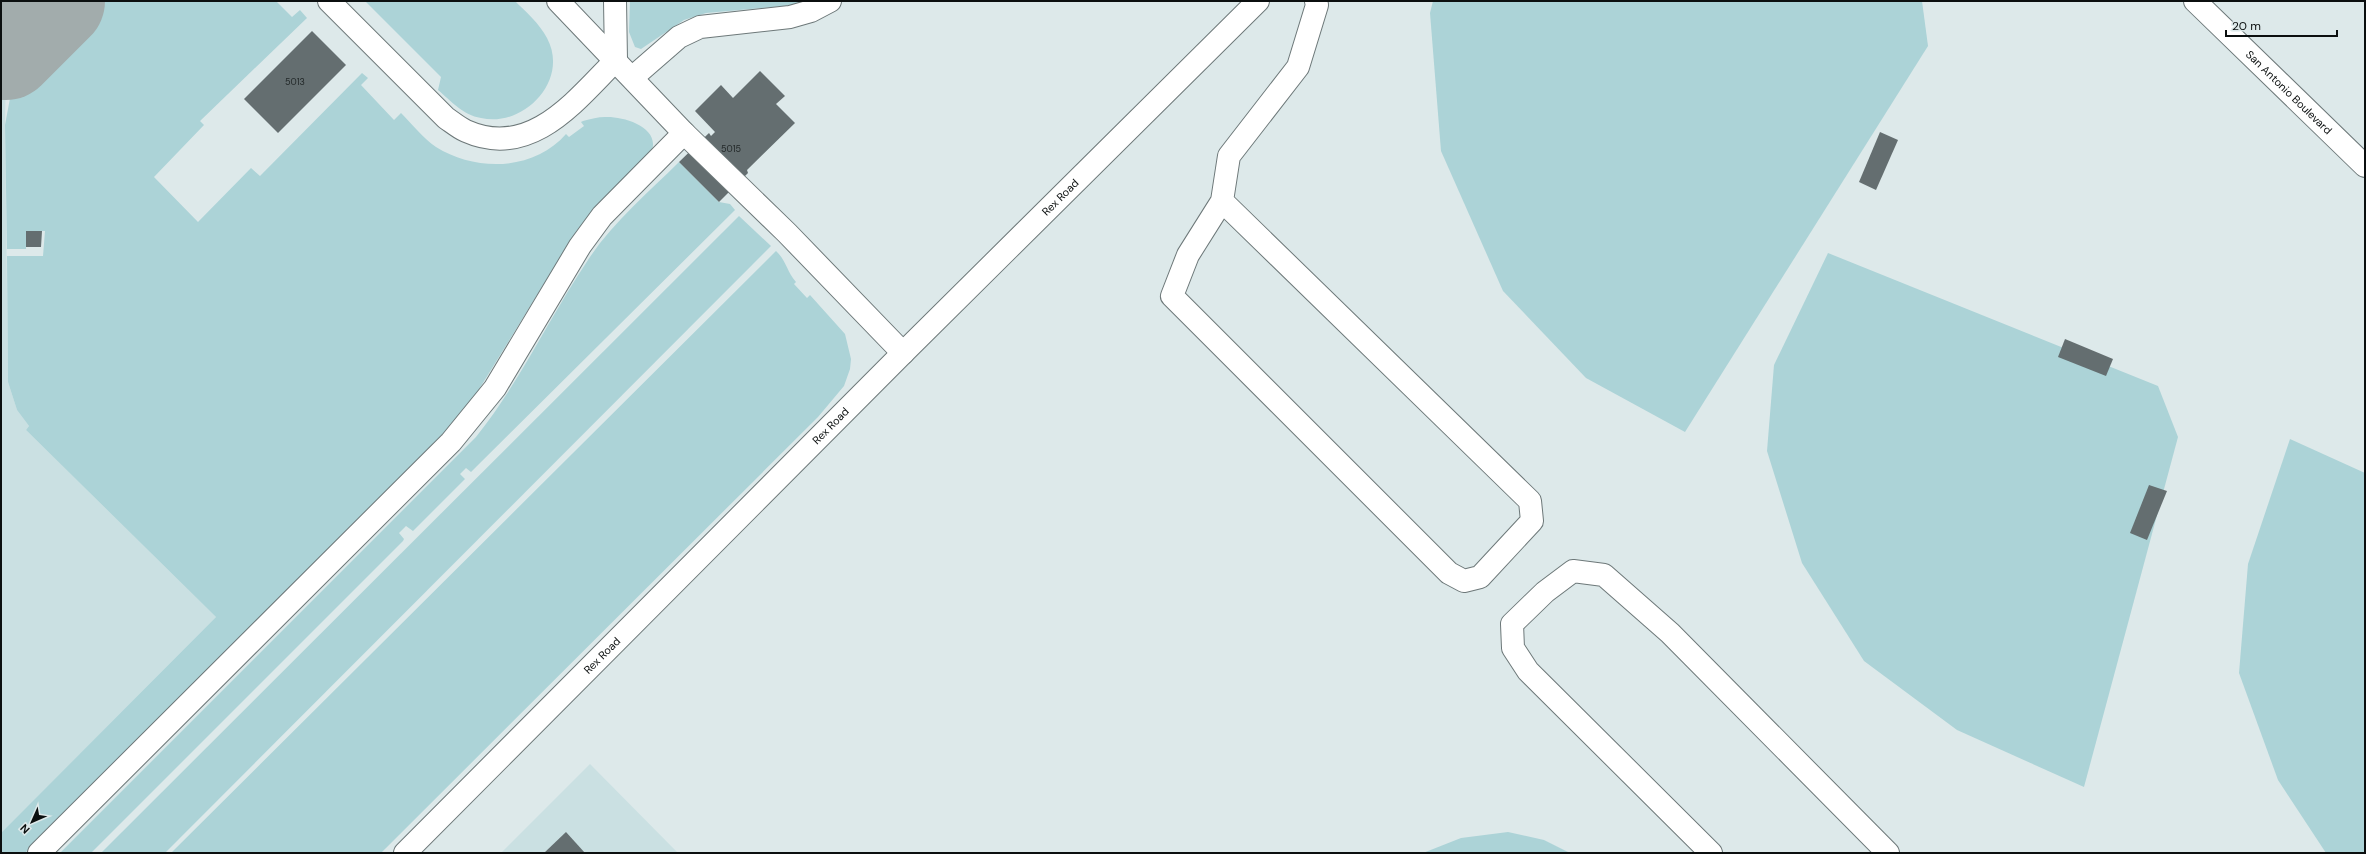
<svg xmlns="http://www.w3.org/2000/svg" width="2366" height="854" viewBox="0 0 2366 854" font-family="'DM Sans',sans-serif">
	<rect width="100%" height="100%" fill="#dde9ea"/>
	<g fill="#cae0e2">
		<path d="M 1,1 L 7,1 L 5,125 L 8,382 L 17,410 L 29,426 L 26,430 L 216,617 L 1,833 Z"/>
		<path d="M 590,764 L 678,853 L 501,853 Z"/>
	</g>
	<g fill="#acd3d7">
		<path d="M 94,1 L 276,1 L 292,17 L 300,10 L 307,18 L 200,121 L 204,125 L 154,177 L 198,222 L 251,168 L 260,176 L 362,73 L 368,78 L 361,85 L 394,120 L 401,113 C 412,124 423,138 436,147 C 476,172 534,171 566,134 L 569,137 L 584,126 L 581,122 L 583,121 C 591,119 598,117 605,117 C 621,116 654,125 653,145 C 653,150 648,155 646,160 L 577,230 L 473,399 L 434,444 L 25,853 L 1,853 L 1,833 L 216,617 L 26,430 L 29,426 L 17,410 L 8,382 L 7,256 L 43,256 L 45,231 L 26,231 L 26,249 L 7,249 L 5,125 L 11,93 L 14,85 L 32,64 Z"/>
		<path d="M 365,1 L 515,1 C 526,12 539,23 547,38 C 570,81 523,128 481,118 C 463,115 451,101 438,90 L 441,77 Z"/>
		<path d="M 630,1 L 808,1 L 794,5 L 706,13 L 684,20 L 641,49 L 635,47 L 629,32 Z"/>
		<path d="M 1433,1 L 1922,1 L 1928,46 L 1685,432 L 1586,378 L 1503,291 L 1441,151 L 1430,13 Z"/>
		<path d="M 679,162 L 719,202 L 730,204 L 735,210 L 477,466 L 471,472 L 466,468 L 460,474 L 465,479 L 413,531 L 406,526 L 399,533 L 404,539 L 403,541 L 91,853 L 60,853 L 476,437 C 520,382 549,318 588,260 C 612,223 648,193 679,162 Z"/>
		<path d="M 739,216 L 771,246 L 165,853 L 101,853 Z"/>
		<path d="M 776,251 C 786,260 787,272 796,282 L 794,284 L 807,298 L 810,295 L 845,334 L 851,359 L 850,369 L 844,386 L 818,417 L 381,853 L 171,853 Z"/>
		<path d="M 1828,253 L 2158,386 L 2178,437 L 2084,787 L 1957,730 L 1864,661 L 1802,563 L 1767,451 L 1774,365 Z"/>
		<path d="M 2290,439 L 2365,473 L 2365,853 L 2326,853 L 2278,780 L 2239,673 L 2248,564 Z"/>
		<path d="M 1508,832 L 1544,840 L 1570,853 L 1423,853 L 1461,838 Z"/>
	</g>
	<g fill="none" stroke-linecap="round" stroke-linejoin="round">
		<path stroke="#a2acac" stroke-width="100" d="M 6,50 L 55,1"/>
	</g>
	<g fill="#646e70">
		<path d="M 312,31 L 346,65 L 278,133 L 244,99 Z"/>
		<path d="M 760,71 L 785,96 L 776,104 L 795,123 L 747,170 L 748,173 L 719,202 L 679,162 L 709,133 L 711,136 L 715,132 L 695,111 L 721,85 L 733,98 Z"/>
		<path d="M 1880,132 L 1898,140 L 1876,190 L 1859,182 Z"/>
		<path d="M 26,231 L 42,231 L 41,247 L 26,247 Z"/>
		<path d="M 2065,339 L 2113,359 L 2106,376 L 2058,357 Z"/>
		<path d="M 2149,485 L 2167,491 L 2147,540 L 2130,533 Z"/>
		<path d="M 566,832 L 585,853 L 544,853 Z"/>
	</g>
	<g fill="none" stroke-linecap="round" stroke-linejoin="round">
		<g stroke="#6d7879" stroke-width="24">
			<g id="minor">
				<path d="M 329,1 L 446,118 C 452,122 459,128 466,131 C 531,160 576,100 616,60 L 615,1"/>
				<path d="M 558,1 L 684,133 L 787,233 L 903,353"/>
				<path id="s1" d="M 2195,1 L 2365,166"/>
				<path d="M 633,77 L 679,37 L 700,27 L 790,17 L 811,11 L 830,1"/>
				<path d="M 1222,201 L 1530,501 L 1532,521 L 1480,577 L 1464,581 L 1449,573 L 1172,296 L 1188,255 L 1222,201 L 1229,156 L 1298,67 L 1317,5 L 1316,1"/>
				<path d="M 39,853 L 451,442 L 495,388 L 580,246 L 602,216 L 684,133"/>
				<path id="s2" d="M 405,853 L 903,353 L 1258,1"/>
				<path d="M 1711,853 L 1528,671 L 1513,648 L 1512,624 L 1545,592 L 1573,571 L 1604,575 L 1670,633 L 1888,853"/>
			</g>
		</g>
		<use href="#minor" stroke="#fff" stroke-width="22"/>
	</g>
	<g text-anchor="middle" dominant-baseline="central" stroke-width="4" stroke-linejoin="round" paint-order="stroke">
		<g font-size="9" fill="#212727">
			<text x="295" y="82">5013</text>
			<text x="731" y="149">5015</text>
		</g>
		<g font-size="11" fill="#0b0f0f" stroke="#dde9ea">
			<text stroke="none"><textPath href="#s1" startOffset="131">San Antonio Boulevard</textPath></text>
			<text stroke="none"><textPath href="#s2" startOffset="927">Rex Road</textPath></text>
			<text stroke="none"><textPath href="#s2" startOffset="603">Rex Road</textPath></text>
			<text stroke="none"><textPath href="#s2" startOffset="279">Rex Road</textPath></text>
		</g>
	</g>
	<rect width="2366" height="854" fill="none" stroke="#0b0f0f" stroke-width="4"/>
	<g transform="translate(32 822) rotate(225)" stroke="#dde9ea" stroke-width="3" paint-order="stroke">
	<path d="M0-3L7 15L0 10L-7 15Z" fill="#0b0f0f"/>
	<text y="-6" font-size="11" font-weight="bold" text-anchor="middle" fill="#0b0f0f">N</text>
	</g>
	<path d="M2226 30v6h111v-6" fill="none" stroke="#0b0f0f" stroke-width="2"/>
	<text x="2232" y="30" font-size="12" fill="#0b0f0f" stroke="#dde9ea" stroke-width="3" paint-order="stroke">20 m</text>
</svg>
